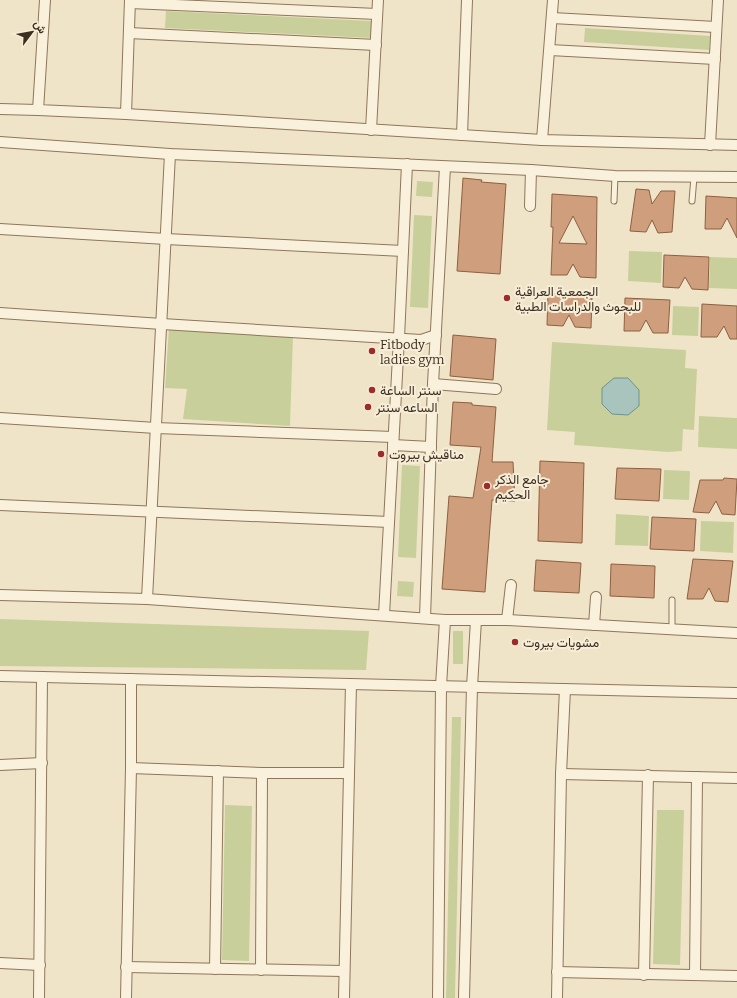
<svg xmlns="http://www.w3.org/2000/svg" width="737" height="998" viewBox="0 0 737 998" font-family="Bitter,Vazirmatn,serif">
	<rect width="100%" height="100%" fill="#f0e4c8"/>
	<g fill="#c9cf9b">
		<path d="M 166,11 L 372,21 L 371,38 L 165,28 Z"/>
		<path d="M 585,28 L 710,36 L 709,50 L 584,42 Z"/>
		<path d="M 417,181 L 433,182 L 432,197 L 416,196 Z"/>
		<path d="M 414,215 L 432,216 L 428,308 L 410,307 Z"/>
		<path d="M 629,251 L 662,252 L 661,283 L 628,281 Z"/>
		<path d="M 710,257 L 737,258 L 737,289 L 709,288 Z"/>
		<path d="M 673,306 L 699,307 L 698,336 L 672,335 Z"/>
		<path d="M 169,327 L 293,336 L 290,426 L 183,419 L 187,389 L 165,388 Z"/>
		<path d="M 552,342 L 686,350 L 685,368 L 697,369 L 694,430 L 683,429 L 682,451 L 668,452 L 574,445 L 575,432 L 547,430 Z"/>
		<path d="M 699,416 L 737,418 L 737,449 L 698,447 Z"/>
		<path d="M 402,465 L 420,466 L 416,558 L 398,557 Z"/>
		<path d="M 664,470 L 690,471 L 689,500 L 663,499 Z"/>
		<path d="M 616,514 L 649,516 L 648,546 L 615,545 Z"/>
		<path d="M 701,521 L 734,522 L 733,553 L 700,551 Z"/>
		<path d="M 398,581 L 414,582 L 413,597 L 397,596 Z"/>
		<path d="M 0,619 L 369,631 L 366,670 L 0,666 Z"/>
		<rect x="453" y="631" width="10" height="33"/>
		<path d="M 452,717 L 461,717 L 455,998 L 446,998 Z"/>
		<path d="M 225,805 L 252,806 L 249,961 L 222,960 Z"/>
		<path d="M 657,810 L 684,810 L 680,965 L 653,964 Z"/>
	</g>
	<path fill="#a9c4bc" stroke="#6f938a" d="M 614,378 L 628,378 L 639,390 L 639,406 L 628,415 L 612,414 L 602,404 L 602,388 Z"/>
	<g fill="#cf9f7d" stroke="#8d5f41" fill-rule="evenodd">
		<path d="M 463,178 L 482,180 L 481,182 L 506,184 L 500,274 L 457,271 Z"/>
		<path d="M 636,189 L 649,190 L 652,204 L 661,191 L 675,191 L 672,232 L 658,233 L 652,220 L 646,232 L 630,231 Z"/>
		<path d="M 552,194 L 597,197 L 596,278 L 580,277 L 573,264 L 567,275 L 551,275 L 553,227 L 551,227 ZM 573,216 L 587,244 L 559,243 Z"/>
		<path d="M 706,196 L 737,198 L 737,238 L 727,218 L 721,229 L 705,229 Z"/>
		<path d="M 664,255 L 709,257 L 708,290 L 692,289 L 685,277 L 679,288 L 663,287 Z"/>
		<path d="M 548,293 L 592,295 L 591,328 L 575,327 L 569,315 L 563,326 L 547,325 Z"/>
		<path d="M 625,298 L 670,300 L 668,333 L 653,333 L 646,320 L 640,331 L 624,331 Z"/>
		<path d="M 702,304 L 737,306 L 737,339 L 730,339 L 724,326 L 717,337 L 701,337 Z"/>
		<path d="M 453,335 L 496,339 L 493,380 L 450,376 Z"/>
		<path d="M 453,402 L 472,403 L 472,405 L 496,407 L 492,462 L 513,462 L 515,501 L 492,500 L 485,592 L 442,589 L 449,496 L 473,498 L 481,447 L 450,445 Z"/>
		<path d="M 540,461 L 584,463 L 582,543 L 538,541 Z"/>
		<path d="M 617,468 L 661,469 L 659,501 L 615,499 Z"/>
		<path d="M 724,478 L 737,479 L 735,515 L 722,514 L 716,501 L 709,513 L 693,512 L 700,480 L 723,480 Z"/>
		<path d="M 652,517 L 696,519 L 694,551 L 650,549 Z"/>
		<path d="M 693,559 L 733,561 L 728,602 L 715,601 L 709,588 L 703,599 L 687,599 Z"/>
		<path d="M 536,560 L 581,563 L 579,593 L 534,591 Z"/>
		<path d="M 611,564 L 655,566 L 654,598 L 610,596 Z"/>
	</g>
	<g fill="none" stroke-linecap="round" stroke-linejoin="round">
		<g stroke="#8d765c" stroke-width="7">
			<g id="service">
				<path d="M 614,201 L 615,176"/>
				<path d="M 692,201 L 694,177"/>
				<path d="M 672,600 L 672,630"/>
			</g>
		</g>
		<g stroke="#8d765c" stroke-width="12">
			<g id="minor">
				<path d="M 45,0 L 38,110 L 126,114 L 542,140 L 737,145"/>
				<path d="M 130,3 L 377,14"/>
				<path d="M 552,18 L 716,27"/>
				<path d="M 129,33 L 376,45"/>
				<path d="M 550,50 L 715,59"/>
				<path d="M 0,109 L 38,110"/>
				<path d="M 126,114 L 130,0"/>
				<path d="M 371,130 L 378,0"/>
				<path d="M 462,135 L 467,0"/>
				<path d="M 542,140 L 553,0"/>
				<path d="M 0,142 L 170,154 L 531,170 L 615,176 L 737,177"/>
				<path d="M 710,145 L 718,0"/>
				<path d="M 530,206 L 531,170"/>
				<path d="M 0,229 L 166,239 L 403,251"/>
				<path d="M 0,313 L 162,324 L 421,340 L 436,335"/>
				<path d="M 433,384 L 496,389"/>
				<path d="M 0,418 L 156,428 L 393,437"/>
				<path d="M 393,445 L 431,447"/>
				<path d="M 0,505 L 389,522"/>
				<path d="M 0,595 L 147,599 L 445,620 L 507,620 L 737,633"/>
				<path d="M 147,599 L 170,154"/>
				<path d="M 384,615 L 399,338 L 407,164"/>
				<path d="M 425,618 L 433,384 L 445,167"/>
				<path d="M 507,620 L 511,585"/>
				<path d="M 594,625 L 596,597"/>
				<path d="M 0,676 L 737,693"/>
				<path d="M 0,765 L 42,763"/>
				<path d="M 131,768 L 262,773 L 348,773"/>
				<path d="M 561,774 L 737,778"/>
				<path d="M 0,963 L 40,965"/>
				<path d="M 126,967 L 343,971"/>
				<path d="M 215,969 L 218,771"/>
				<path d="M 261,970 L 262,773"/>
				<path d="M 557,972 L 737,976"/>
				<path d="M 644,975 L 648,775"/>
				<path d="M 695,975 L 697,777"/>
				<path d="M 39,998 L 42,677"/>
				<path d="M 126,998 L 131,768 L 131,679"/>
				<path d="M 344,998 L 351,684"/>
				<path d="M 438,998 L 441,686 L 445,620"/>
				<path d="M 464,998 L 472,687 L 476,620"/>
				<path d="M 557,998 L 561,774 L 565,689"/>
			</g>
		</g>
		<use href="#service" stroke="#faf1dc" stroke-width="5"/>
		<use href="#minor" stroke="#faf1dc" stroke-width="10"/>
	</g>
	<g fill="#9e2a2b" stroke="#f7eed8" stroke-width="1.5">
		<circle cx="507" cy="298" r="4"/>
		<circle cx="372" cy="351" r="4"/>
		<circle cx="372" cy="390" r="4"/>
		<circle cx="368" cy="407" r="4"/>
		<circle cx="381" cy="454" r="4"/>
		<circle cx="487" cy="486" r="4"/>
		<circle cx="515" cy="642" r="4"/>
	</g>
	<g text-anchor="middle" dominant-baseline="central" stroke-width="4" stroke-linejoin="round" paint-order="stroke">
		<g font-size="13" fill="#3d2e20" stroke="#f7eed8" text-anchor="start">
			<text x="515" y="291">الجمعية العراقية<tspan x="515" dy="15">للبحوث والدراسات الطبية</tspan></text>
			<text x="380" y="344">Fitbody<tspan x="380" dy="15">ladies gym</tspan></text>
			<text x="380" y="390">سنتر الساعة</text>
			<text x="376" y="407">الساعه سنتر</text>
			<text x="389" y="454">مناقيش بيروت</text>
			<text x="495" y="479">جامع الذكر<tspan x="495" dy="15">الحكيم</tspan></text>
			<text x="523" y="642">مشويات بيروت</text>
		</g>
	</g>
	<g transform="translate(32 32) rotate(58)" stroke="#f7eed8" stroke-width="3" paint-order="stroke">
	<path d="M0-3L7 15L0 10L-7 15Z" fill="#3d2e20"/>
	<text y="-6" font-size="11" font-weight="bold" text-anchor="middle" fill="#3d2e20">ش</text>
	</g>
</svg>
